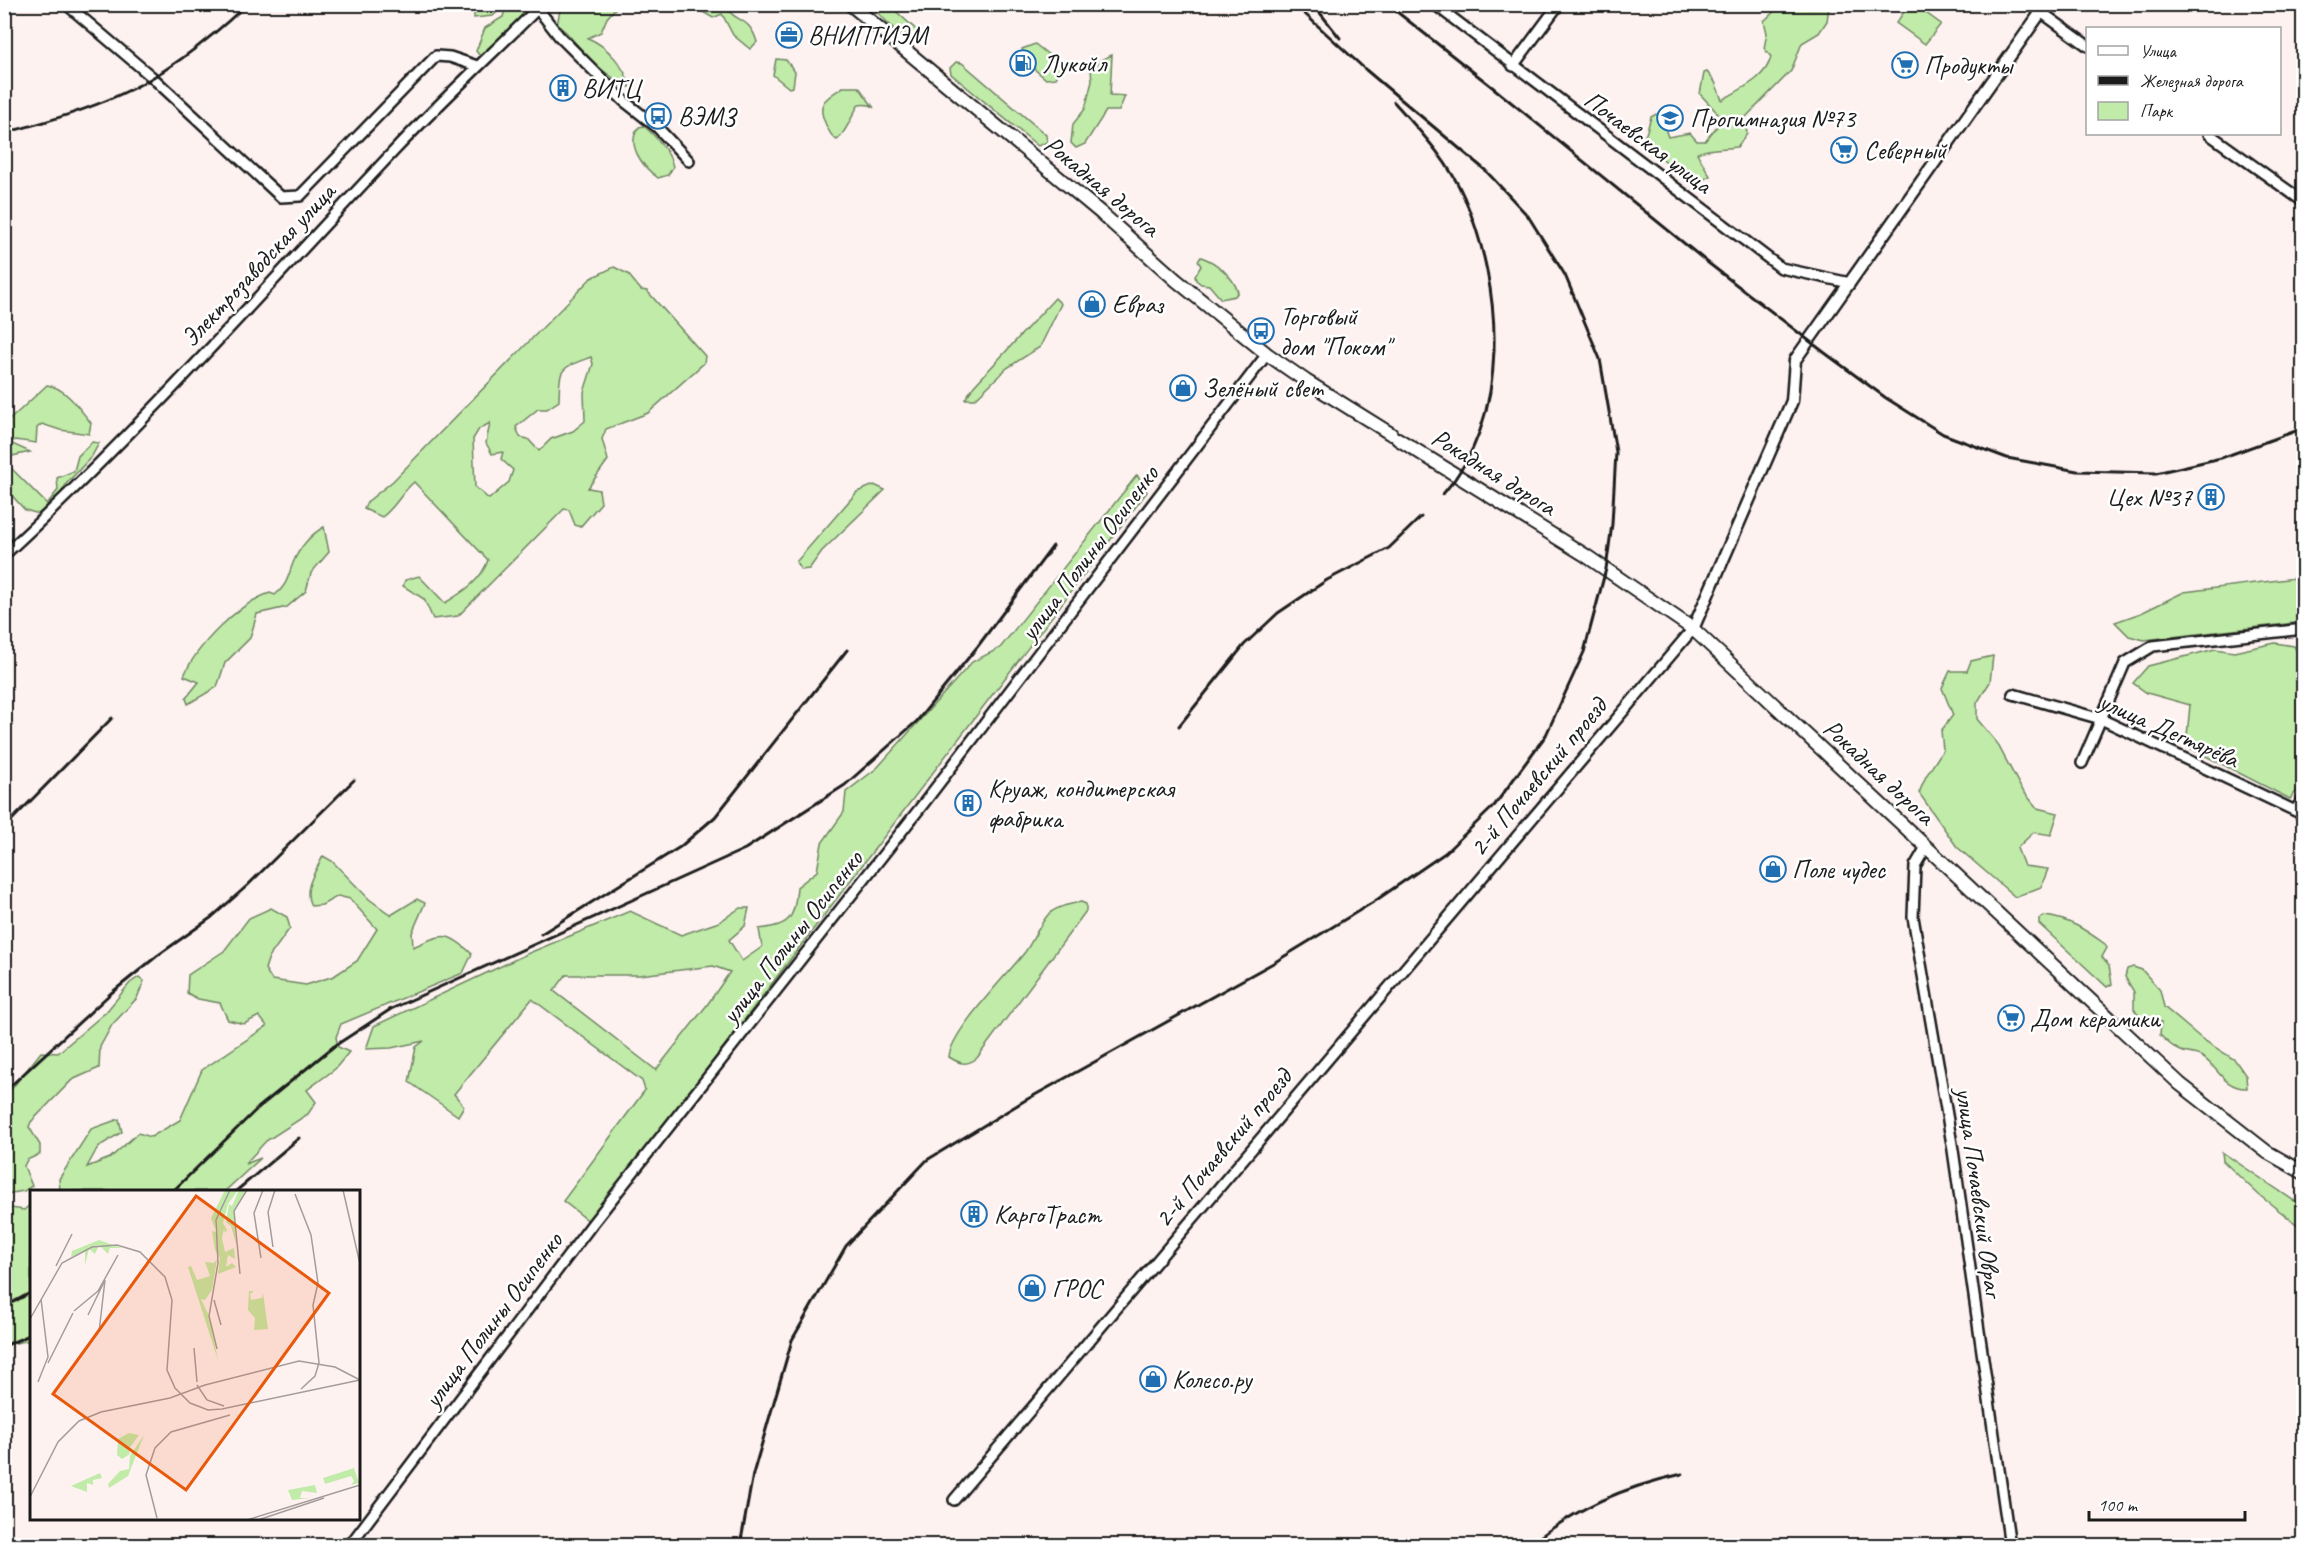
<svg xmlns="http://www.w3.org/2000/svg" width="2308" height="1550" viewBox="0 0 2308 1550" font-family="Caveat,sans-serif">
	<rect width="100%" height="100%" fill="#fef2f1"/>
	<filter id="ink" filterUnits="userSpaceOnUse"><feTurbulence type="fractalNoise" baseFrequency=".0167" numOctaves="2"/><feDisplacementMap in="SourceGraphic" scale="12" xChannelSelector="R" yChannelSelector="G"/><feConvolveMatrix kernelMatrix="1 2 1 2 8 2 1 2 1" color-interpolation-filters="sRGB"/></filter>
	<g filter="url(#ink)">
		<g fill="#c1eba8" stroke="#6e8462" stroke-width="1.5" fill-rule="evenodd">
			<path d="M 478,5 L 537,5 L 489,52 L 480,56 L 476,51 L 485,28 L 503,17 L 505,10 L 502,7 L 493,16 L 474,18 L 474,12 Z"/>
			<path d="M 561,5 L 618,5 L 607,18 L 601,32 L 588,38 C 607,46 625,66 630,87 L 625,87 L 592,62 L 566,32 L 557,25 Z"/>
			<path d="M 700,5 L 725,5 C 735,24 749,15 757,42 L 750,49 L 733,35 L 722,14 L 713,18 L 701,11 Z"/>
			<path d="M 870,5 L 889,5 L 922,35 L 916,39 L 894,29 Z"/>
			<path d="M 1781,5 L 1804,5 L 1807,9 L 1829,7 L 1827,21 L 1819,33 L 1802,43 L 1791,71 L 1745,118 L 1747,134 L 1737,147 C 1723,149 1710,148 1697,153 L 1710,176 L 1693,185 L 1641,140 L 1646,134 L 1651,117 L 1656,114 L 1661,117 L 1668,137 L 1690,133 L 1697,141 L 1705,141 L 1723,119 L 1700,94 L 1704,73 L 1707,72 L 1715,82 L 1722,100 C 1740,89 1766,79 1771,57 L 1764,48 L 1767,33 L 1764,21 Z"/>
			<path d="M 1915,5 L 1941,24 L 1925,44 L 1896,23 L 1909,5 Z"/>
			<path d="M 1035,44 L 1059,63 L 1061,69 L 1056,78 L 1046,79 L 1027,63 L 1022,49 Z"/>
			<path d="M 1112,55 L 1110,95 L 1125,96 L 1119,111 L 1106,111 L 1085,144 L 1076,148 L 1071,143 L 1073,124 L 1085,109 L 1092,81 L 1091,70 L 1101,60 Z"/>
			<path d="M 776,59 L 786,60 L 795,72 L 793,87 L 789,88 L 773,75 Z"/>
			<path d="M 956,62 L 962,63 L 1046,135 L 1047,142 L 1038,146 L 951,74 L 950,68 Z"/>
			<path d="M 843,87 L 859,87 L 874,108 L 870,105 C 867,105 863,104 859,105 C 856,106 847,132 837,140 C 831,137 829,131 826,125 C 815,103 826,98 843,87 Z"/>
			<path d="M 644,126 C 656,137 670,151 673,167 L 668,175 L 658,178 C 643,167 625,145 639,127 Z"/>
			<path d="M 1201,257 C 1216,262 1233,276 1238,292 L 1235,296 L 1221,299 L 1209,285 L 1201,284 L 1196,280 L 1195,276 L 1201,266 L 1198,261 Z"/>
			<path d="M 614,267 L 628,274 L 641,290 L 647,291 L 705,356 L 704,363 L 648,413 L 606,429 L 602,439 L 608,460 L 588,488 L 599,490 L 601,503 L 580,527 L 575,525 L 569,510 L 564,509 L 458,616 L 433,619 L 424,599 L 403,586 L 405,580 L 419,576 L 445,603 C 463,592 481,581 488,560 L 414,482 C 401,493 395,508 382,517 L 364,509 L 367,502 L 393,481 L 591,278 ZM 591,357 L 593,364 L 584,392 L 585,421 L 573,431 L 551,439 L 539,451 L 528,439 L 520,437 L 516,427 L 538,409 L 547,409 L 559,401 C 560,366 559,369 591,357 ZM 490,423 L 486,443 L 492,454 L 503,452 L 501,459 L 513,470 L 509,482 L 489,499 L 475,487 L 473,439 L 479,429 Z"/>
			<path d="M 1055,298 L 1061,304 L 1040,347 L 1007,368 L 975,399 L 965,399 L 974,386 Z"/>
			<path d="M 47,385 C 65,387 80,409 91,423 L 89,434 L 60,430 L 42,424 L 37,428 L 36,443 L 15,440 L 10,443 L 30,452 L 8,457 L 5,462 L 47,504 L 58,490 L 57,478 L 74,471 L 78,456 L 92,442 L 99,443 L 92,456 L 67,483 L 54,505 L 39,514 L 25,510 L 5,488 L 5,424 Z"/>
			<path d="M 1137,475 L 1147,492 L 590,1222 L 563,1201 L 645,1090 L 642,1081 L 532,999 L 454,1094 L 464,1106 L 458,1116 L 409,1082 L 416,1047 L 424,1041 L 391,1048 L 366,1049 L 374,1026 L 529,953 L 630,911 L 681,935 L 719,922 L 740,908 L 749,908 L 745,926 L 729,940 L 742,961 L 762,947 L 759,929 C 791,925 794,919 797,887 L 817,871 L 822,843 L 844,812 L 846,792 L 877,768 L 972,662 L 1000,648 ZM 713,966 L 730,972 L 707,1005 L 656,1070 L 554,991 L 566,975 L 640,975 Z"/>
			<path d="M 874,485 L 885,490 L 822,551 L 809,569 L 801,570 L 796,562 L 857,492 Z"/>
			<path d="M 324,527 L 329,552 L 311,573 L 306,591 L 287,607 L 257,614 L 250,638 L 225,663 L 217,687 L 188,704 L 186,698 L 199,682 L 184,676 C 196,646 239,603 270,593 L 275,595 C 287,586 288,576 293,563 C 299,548 311,534 324,527 Z"/>
			<path d="M 2303,577 L 2303,622 L 2144,640 L 2129,636 L 2115,622 L 2141,613 L 2184,592 Z"/>
			<path d="M 2275,643 L 2294,646 L 2303,664 L 2304,782 L 2290,799 L 2186,746 L 2190,705 L 2147,693 L 2133,683 L 2148,666 L 2215,649 L 2234,652 Z"/>
			<path d="M 1993,656 L 1990,682 L 1977,703 L 1977,719 L 1997,743 L 2021,788 L 2037,808 L 2058,813 L 2051,835 L 2034,832 L 2017,848 L 2024,866 L 2048,869 L 2041,887 L 2015,897 L 1957,847 L 1919,793 L 1926,776 L 1943,750 L 1941,731 L 1953,715 L 1942,688 L 1950,671 L 1967,671 L 1971,661 Z"/>
			<path d="M 323,856 L 332,861 L 369,899 L 391,915 L 417,899 L 425,903 L 412,933 L 413,947 C 443,934 447,930 472,954 L 463,973 L 341,1024 L 336,1037 L 338,1047 L 349,1052 L 335,1069 L 307,1090 L 316,1102 L 308,1114 L 266,1141 L 245,1164 L 261,1158 L 225,1191 L 60,1191 L 59,1179 L 91,1129 L 119,1119 L 122,1132 L 98,1147 L 87,1167 L 110,1158 L 138,1133 L 151,1137 L 180,1120 L 202,1070 L 267,1026 L 259,1016 L 244,1024 L 228,1020 L 220,1003 L 198,999 L 187,993 L 188,975 L 224,951 L 249,918 L 271,908 L 287,917 L 290,928 L 269,957 L 265,969 L 272,980 L 306,985 L 334,976 L 357,961 L 377,929 L 350,899 L 338,896 L 322,905 L 311,906 C 302,889 315,873 323,856 Z"/>
			<path d="M 1081,902 L 1086,904 L 1086,911 L 977,1058 C 967,1066 960,1064 949,1057 C 951,1031 1008,974 1025,952 C 1033,941 1038,927 1047,916 C 1054,907 1070,904 1081,902 Z"/>
			<path d="M 2044,916 C 2070,919 2084,929 2105,944 L 2107,948 L 2102,957 L 2109,966 L 2112,984 L 2107,987 L 2039,924 L 2039,919 Z"/>
			<path d="M 2133,967 L 2142,970 L 2160,990 L 2164,1007 L 2202,1039 L 2235,1060 L 2246,1076 L 2247,1088 C 2223,1089 2218,1066 2202,1057 C 2195,1053 2186,1054 2179,1050 C 2172,1047 2166,1041 2160,1035 L 2161,1022 L 2148,1017 L 2140,1018 L 2134,1009 L 2134,992 L 2125,977 L 2127,969 Z"/>
			<path d="M 139,977 L 144,981 L 137,998 L 112,1025 L 100,1047 L 99,1068 L 72,1080 L 31,1122 L 29,1127 L 40,1145 L 40,1154 L 27,1160 L 24,1166 L 32,1186 L 24,1191 L 5,1194 L 5,1097 L 41,1052 L 58,1053 L 106,1012 L 130,983 Z"/>
			<path d="M 2222,1152 L 2293,1200 L 2303,1205 L 2303,1226 L 2299,1226 L 2259,1195 L 2223,1161 Z"/>
			<path d="M 31,1204 L 31,1340 L 5,1345 L 5,1212 L 11,1208 L 24,1210 Z"/>
		</g>
		<g fill="none" stroke-linecap="round" stroke-linejoin="round">
			<g stroke="#1c1c1c" stroke-width="14">
				<g id="minor">
					<path d="M 66,4 L 152,77 L 281,197 L 300,196 L 436,56 L 450,57 L 477,66"/>
					<path d="M 1434,4 L 1781,268 L 1850,283"/>
					<path d="M 538,9 L 559,36 L 624,101 L 657,127 L 689,161"/>
					<path d="M 2041,12 L 2088,46"/>
					<path d="M 1513,66 L 1559,4"/>
					<path d="M 2209,134 L 2304,202"/>
					<path d="M 4,555 C 142,428 266,287 394,151 C 442,100 493,53 542,4"/>
					<path d="M 2013,694 L 2101,719 L 2304,815"/>
					<path d="M 2082,763 L 2125,663 L 2153,646 L 2304,629"/>
					<path d="M 2295,810 L 2304,799"/>
					<path d="M 1926,847 L 1915,866 L 1913,917 L 1953,1150 L 2010,1546"/>
					<path d="M 954,1500 L 1693,629"/>
					<path d="M 349,1546 L 593,1223 L 924,803 L 1267,354"/>
				</g>
			</g>
			<g stroke="#1c1c1c" stroke-width="15">
				<path id="tertiary" d="M 1693,629 L 1792,401 L 1795,360 L 2041,12 L 2031,4"/>
			</g>
			<g stroke="#1c1c1c" stroke-width="16">
				<g id="secondary">
					<path d="M 850,4 L 1101,213 L 1176,280 L 1267,354 L 1306,381 L 1391,434"/>
					<path d="M 1398,439 L 1585,555 L 1693,629 L 2180,1084 L 2267,1152 L 2304,1173"/>
				</g>
			</g>
			<use href="#minor" stroke="#fff" stroke-width="9"/>
			<use href="#tertiary" stroke="#fff" stroke-width="10"/>
			<use href="#secondary" stroke="#fff" stroke-width="12"/>
			<g stroke="#1c1c1c" stroke-width="3">
				<path d="M 1313,4 L 1340,38"/>
				<path d="M 1387,4 L 1496,90 L 1707,262 L 1825,353 L 1886,398 L 1943,434 L 2007,458 L 2077,471 L 2156,473 L 2221,458 L 2304,428"/>
				<path d="M 1394,102 C 1420,131 1448,160 1464,197 C 1503,287 1512,416 1443,494"/>
				<path d="M 4,133 C 43,123 82,112 119,95 C 167,74 209,40 247,4"/>
				<path d="M 1179,726 L 1244,645 L 1278,613 L 1327,580 L 1389,548 L 1421,517"/>
				<path d="M 4,828 L 112,718"/>
				<path d="M 541,934 L 680,847 L 715,817 L 847,650"/>
				<path d="M 4,1092 L 110,994 L 157,956 L 212,917 L 248,885 L 354,780"/>
				<path d="M 172,1192 L 258,1108 L 333,1047 L 391,1009 L 745,849 L 845,785 L 917,721 L 978,646 L 1053,546"/>
				<path d="M 235,1192 L 299,1138"/>
				<path d="M 4,1307 L 32,1292"/>
				<path d="M 4,1346 L 32,1334"/>
				<path d="M 740,1546 L 753,1474 L 792,1340 L 846,1246 L 927,1160 L 1024,1101 L 1275,962 L 1375,901 L 1445,853 L 1494,806 L 1546,735 L 1584,652 L 1606,569 L 1612,524 L 1616,452 L 1600,359 L 1565,275 L 1528,216 L 1485,170 L 1366,70 L 1294,4"/>
				<path d="M 1528,1546 C 1578,1507 1621,1488 1682,1474"/>
				<path d="M 1567,1546 L 1575,1542"/>
			</g>
		</g>
	</g>
	<defs>
		<g id="office-ring" transform="scale(1.35)"><circle r="9.5" fill="#fff" stroke="#1f6fb2" stroke-width="1.5"/><path d="M-6-3h4V-5.5h4V-3h4V5H-6ZM-1-4.5V-3h2v-1.5ZM-6 0V1H6V0Z" fill="#1f6fb2"/></g>
		<g id="fuel-ring" transform="scale(1.35)"><circle r="9.5" fill="#fff" stroke="#1f6fb2" stroke-width="1.5"/><path d="M-5.5-6h7V0h2V4h1.3V-2.5L3-4.5l.8-.8L6-3V5H2.5V1h-1V6h-7ZM-4.2-4.7v3.2H.2V-4.7Z" fill="#1f6fb2"/></g>
		<g id="supermarket-ring" transform="scale(1.35)"><circle r="9.5" fill="#fff" stroke="#1f6fb2" stroke-width="1.5"/><path d="M-6-5.5h2.5l.6 2H6L4.5 2H-2.5L-4.4-4H-6ZM-1.5 3.2a1.3 1.3 0 1 0 .1 0ZM3 3.2a1.3 1.3 0 1 0 .1 0Z" fill="#1f6fb2"/></g>
		<g id="building-ring" transform="scale(1.35)"><circle r="9.5" fill="#fff" stroke="#1f6fb2" stroke-width="1.5"/><path d="M-4-6H4V6H1V3H-1V6H-4ZM-2.5-4.3h1.7v1.8h-1.7ZM.8-4.3h1.7v1.8H.8ZM-2.5-1h1.7V.8h-1.7ZM.8-1h1.7V.8H.8Z" fill="#1f6fb2"/></g>
		<g id="bus-ring" transform="scale(1.35)"><circle r="9.5" fill="#fff" stroke="#1f6fb2" stroke-width="1.5"/><path d="M-5-6H5V4H4V6H2V4H-2V6H-4V4H-5ZM-3.5-4V0h7V-4ZM-3.5 1.2v1.5H-2V1.2ZM2 1.2v1.5H3.5V1.2Z" fill="#1f6fb2"/></g>
		<g id="school-ring" transform="scale(1.35)"><circle r="9.5" fill="#fff" stroke="#1f6fb2" stroke-width="1.5"/><path d="M0-5L7-2L0 1L-7-2ZM-4 1L0 2.5L4 1V4Q0 6-4 4Z" fill="#1f6fb2"/></g>
		<g id="shop-ring" transform="scale(1.35)"><circle r="9.5" fill="#fff" stroke="#1f6fb2" stroke-width="1.5"/><path d="M-5-2.5h2.3a2.7 3.5 0 0 1 5.4 0H5L5.5 6h-11ZM-1.5-2.5h3a1.5 2.3 0 0 0-3 0Z" fill="#1f6fb2"/></g>
	</defs>
	<g fill-rule="evenodd">
		<use href="#office-ring" x="789" y="35"/>
		<use href="#fuel-ring" x="1023" y="63"/>
		<use href="#supermarket-ring" x="1905" y="65"/>
		<use href="#building-ring" x="563" y="88"/>
		<use href="#bus-ring" x="658" y="116"/>
		<use href="#school-ring" x="1670" y="118"/>
		<use href="#supermarket-ring" x="1844" y="150"/>
		<use href="#shop-ring" x="1092" y="304"/>
		<use href="#bus-ring" x="1261" y="331"/>
		<use href="#shop-ring" x="1183" y="388"/>
		<use href="#building-ring" x="2211" y="497"/>
		<use href="#building-ring" x="968" y="803"/>
		<use href="#shop-ring" x="1773" y="869"/>
		<use href="#supermarket-ring" x="2011" y="1018"/>
		<use href="#building-ring" x="974" y="1214"/>
		<use href="#shop-ring" x="1032" y="1288"/>
		<use href="#shop-ring" x="1153" y="1379"/>
	</g>
	<g text-anchor="middle" dominant-baseline="central" stroke-width="5" stroke-linejoin="round" paint-order="stroke">
		<g font-size="26" fill="#1c1c1c" stroke="#fff" text-anchor="start">
			<text x="808" y="35">ВНИПТИЭМ</text>
			<text x="1042" y="63">Лукойл</text>
			<text x="1924" y="65">Продукты</text>
			<text x="582" y="88">ВИТЦ</text>
			<text x="678" y="116">ВЭМЗ</text>
			<text x="1690" y="118">Прогимназия №73</text>
			<text x="1864" y="150">Северный</text>
			<text x="1112" y="304">Евраз</text>
			<text x="1280" y="316">Торговый<tspan x="1280" dy="30">дом "Поком"</tspan></text>
			<text x="1202" y="388">Зелёный свет</text>
			<text x="2192" y="497" text-anchor="end">Цех №37</text>
			<text x="988" y="788">Круаж, кондитерская<tspan x="988" dy="30">фабрика</tspan></text>
			<text x="1792" y="869">Поле чудес</text>
			<text x="2030" y="1018">Дом керамики</text>
			<text x="994" y="1214">КаргоТраст</text>
			<text x="1052" y="1288">ГРОС</text>
			<text x="1172" y="1379">Колесо.ру</text>
		</g>
		<g font-size="26" fill="#1c1c1c" stroke="#fff">
			<text transform="translate(1648 142) rotate(37)">Почаевская улица</text>
			<text transform="translate(1102 186) rotate(40)">Рокадная дорога</text>
			<text transform="translate(258 265) rotate(-47)">Электрозаводская улица</text>
			<text transform="translate(1494 472) rotate(32)">Рокадная дорога</text>
			<text transform="translate(1089 553) rotate(-53)">улица Полины Осипенко</text>
			<text transform="translate(2169 730) rotate(24)">улица Дегтярёва</text>
			<text transform="translate(1879 772) rotate(43)">Рокадная дорога</text>
			<text transform="translate(1538 777) rotate(-50)">2-й Почаевский проезд</text>
			<text transform="translate(792 937) rotate(-52)">улица Полины Осипенко</text>
			<text transform="translate(1223 1148) rotate(-50)">2-й Почаевский проезд</text>
			<text transform="translate(1979 1192) rotate(82)">улица Почаевский Овраг</text>
			<text transform="translate(493 1320) rotate(-53)">улица Полины Осипенко</text>
		</g>
	</g>
	<g transform="translate(30 1190)">
		<rect width="330" height="330" fill="#fef2f1"/>
		<path d="M 195,0 L 208,0 L 198,14 L 193,33 L 197,40 L 195,43 L 194,39 L 192,48 L 195,62 L 204,58 L 205,69 L 198,65 L 196,77 L 202,73 L 206,77 L 188,84 L 190,68 L 185,60 L 182,41 L 186,42 L 186,28 L 185,39 L 181,28 ZM 226,0 L 217,1 L 205,19 L 206,54 L 201,36 L 196,32 L 199,14 L 202,16 L 209,0 ZM 69,50 L 92,58 L 80,58 L 78,64 L 69,55 L 65,64 L 59,59 L 55,75 L 55,61 L 41,67 L 42,61 ZM 187,69 L 182,100 L 175,110 L 171,109 L 179,126 L 188,170 L 158,77 L 161,76 L 167,90 L 180,86 L 175,72 L 184,73 ZM 219,101 L 224,101 L 220,104 L 221,110 L 232,108 L 233,103 L 238,139 L 224,140 L 225,128 L 218,120 ZM 99,243 L 109,245 L 99,259 L 100,264 L 92,269 L 87,265 L 88,249 ZM 114,245 L 98,286 L 79,298 L 78,294 L 90,281 L 99,279 L 100,266 ZM 324,278 L 329,293 L 321,295 L 324,291 L 321,286 L 295,294 L 293,288 ZM 70,283 L 72,288 L 63,290 L 63,295 L 57,293 L 57,302 L 41,296 ZM 285,295 L 287,303 L 272,301 L 270,308 L 280,308 L 262,310 L 258,300 Z" fill="#c1eba8"/>
		<path fill="none" stroke="#a49c9c" stroke-width="1.5" d="M 313,0 L 330,74M 265,4 L 281,45 L 288,93 L 283,115 L 289,173 L 285,186 L 271,199M 243,57 L 238,22 L 245,0M 231,68 L 224,23 L 233,0M 26,76 L 42,44M 210,84 L 204,21 L 217,0M 184,110 L 191,135M 44,121 L 68,101 L 88,65M 58,125 L 75,90 L 69,142M 0,129 L 32,73 L 62,57 L 87,55 L 110,62 L 135,87 L 142,110 L 137,180 L 145,198 L 160,213 L 178,220 L 192,219 L 330,190M 164,158 L 167,192M 187,159 L 179,126 L 188,73 L 186,30 L 200,0M 18,173 L 43,123M 8,192 L 18,167 L 11,109M 167,195 L 177,210 L 194,216M 175,195 L 269,171 L 305,177 L 330,190M 0,307 L 28,252 L 49,231 L 71,222 L 140,208 L 175,195M 127,328 L 116,285 L 125,258 L 141,242 L 200,225M 217,330 L 330,295M 228,330 L 294,308"/>
		<path fill="#e8590c" fill-opacity="0.15" stroke="#e8590c" stroke-width="3" d="M 166,6 L 299,103 L 156,300 L 23,204 Z"/>
		<rect width="330" height="330" fill="none" stroke="#1c1c1c" stroke-width="3"/>
	</g>
	<rect width="2308" height="1550" fill="none" stroke="#fff" stroke-width="24"/>
	<rect x="12" y="12" width="2284" height="1526" fill="none" stroke="#1c1c1c" stroke-width="2" filter="url(#ink)"/>
	<rect x="2086" y="27" width="195" height="108" fill="#ffffff" stroke="#a4a4a4" stroke-width="1.5"/>
	<rect x="2098" y="46" width="30" height="9" fill="#ffffff" stroke="#a4a4a4" stroke-width="1.5"/>
	<text x="2140" y="57" font-size="18" fill="#1c1c1c">Улица</text>
	<rect x="2098" y="76" width="30" height="9" fill="#1c1c1c" stroke="#a4a4a4" stroke-width="1.5"/>
	<text x="2140" y="87" font-size="18" fill="#1c1c1c">Железная дорога</text>
	<rect x="2098" y="102" width="30" height="18" fill="#c1eba8" stroke="#a4a4a4" stroke-width="1.5"/>
	<text x="2140" y="117" font-size="18" fill="#1c1c1c">Парк</text>
	<path d="M2089 1511v9h156v-9" fill="none" stroke="#1c1c1c" stroke-width="3"/>
	<text x="2098" y="1511" font-size="18" fill="#1c1c1c" stroke="#ffffff" stroke-width="4.5" paint-order="stroke">100 m</text>
</svg>
